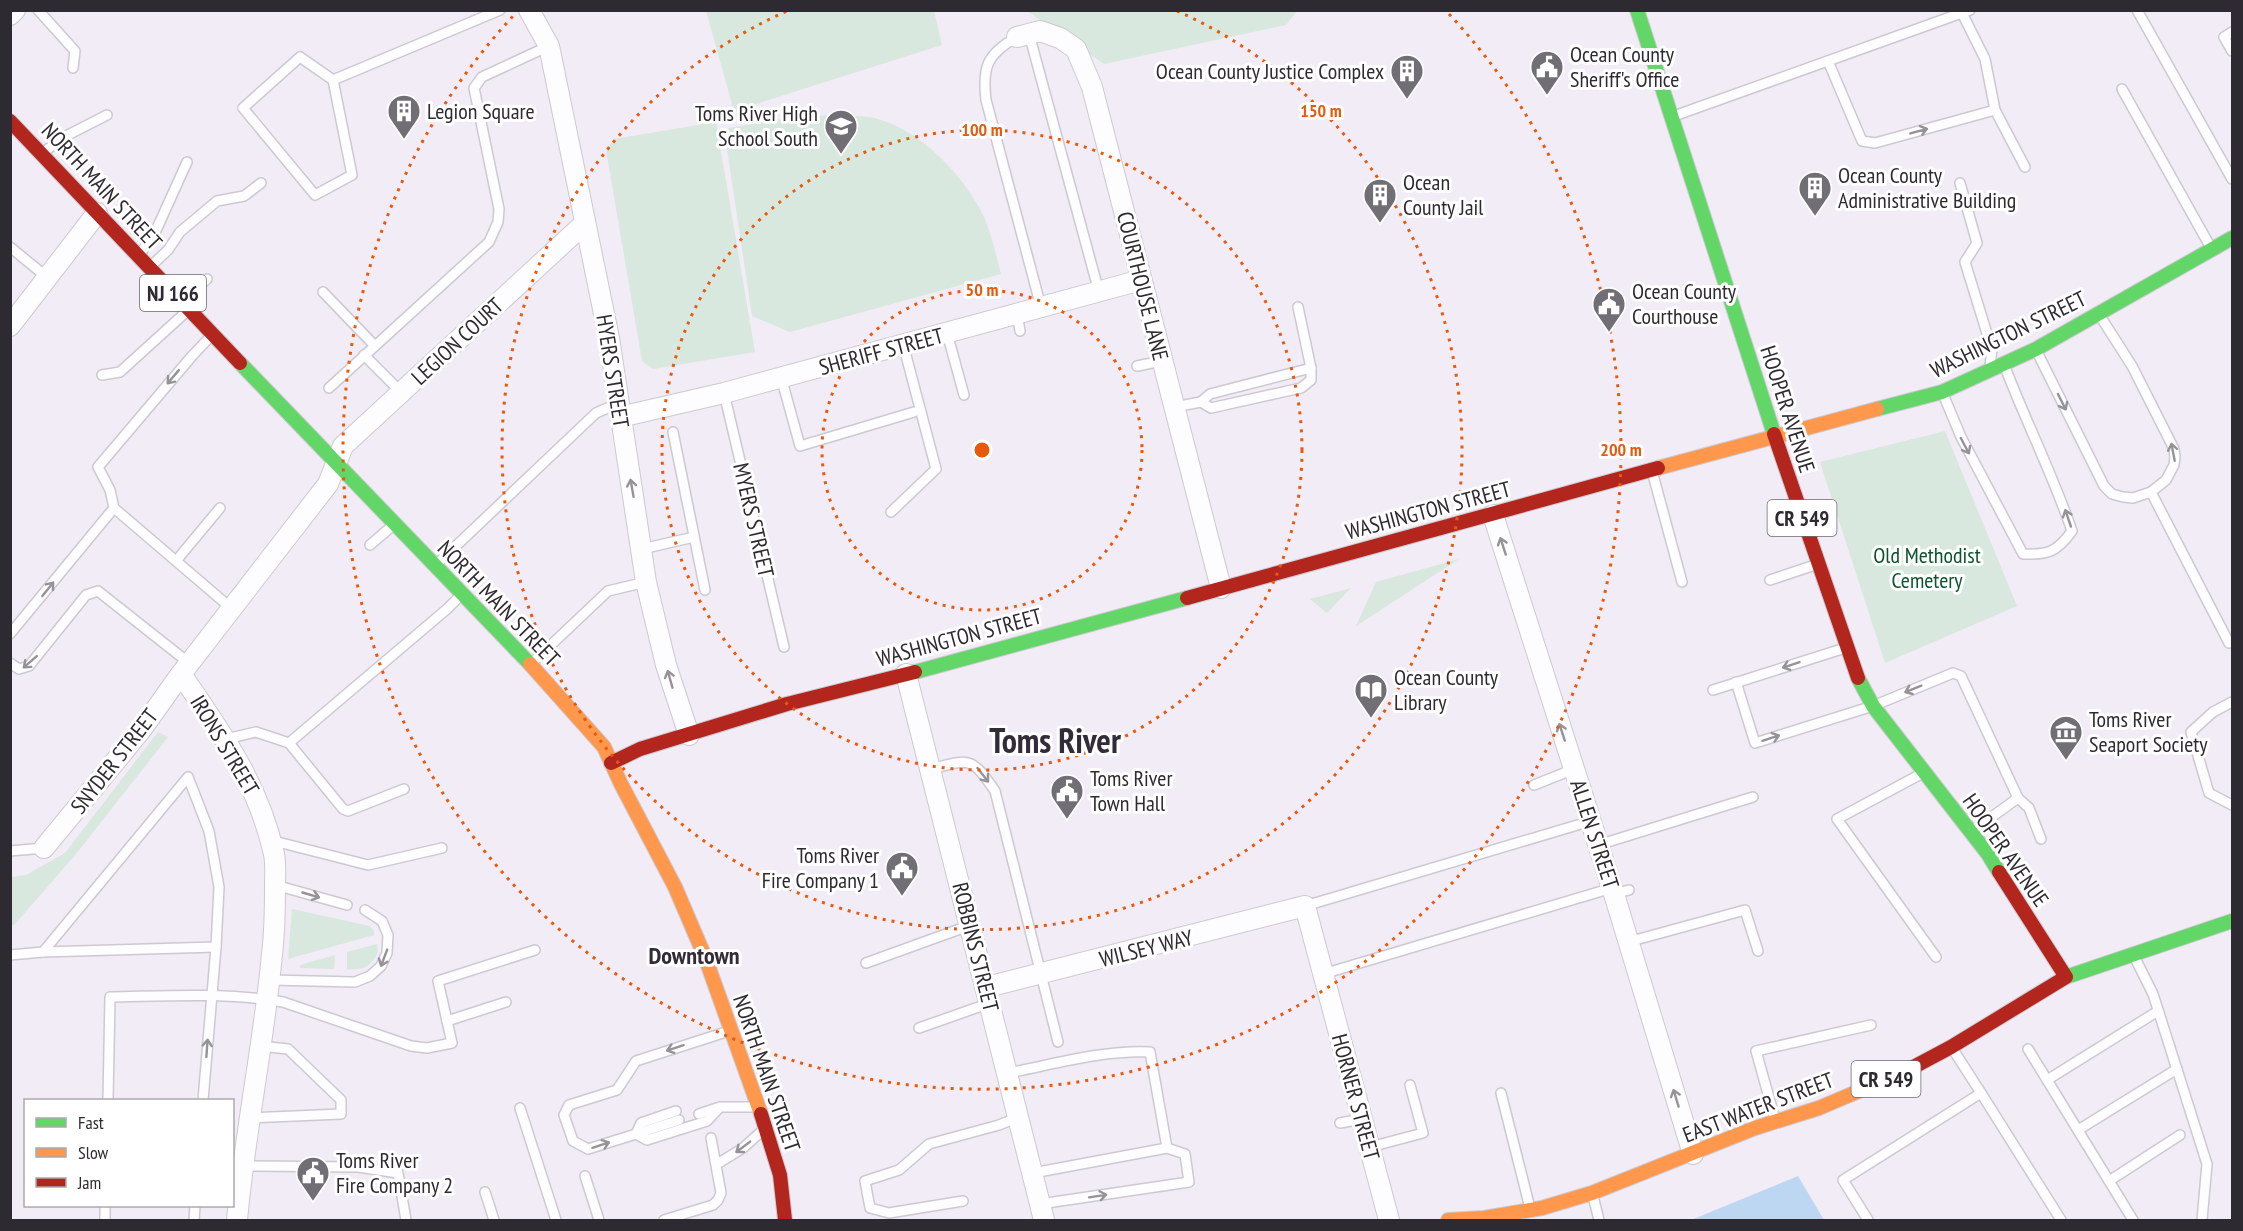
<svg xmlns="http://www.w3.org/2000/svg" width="2243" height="1231" viewBox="0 0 2243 1231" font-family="'PT Sans Narrow',sans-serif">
	<rect width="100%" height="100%" fill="#f1ecf5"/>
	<g fill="#d9e8de">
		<path d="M 706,11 L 934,11 L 942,45 L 734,111 Z"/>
		<path d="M 1027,11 L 1297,11 L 1286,25 L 1104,64 Z"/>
		<path d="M 846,115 C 857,116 868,116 878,119 C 922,131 965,177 984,217 C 992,235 996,256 1001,274 L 790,332 L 752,316 L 724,129 L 796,116 Z"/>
		<path d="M 716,122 L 755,352 L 653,369 L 642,361 L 606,150 L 614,139 Z"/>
		<path d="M 1945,431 L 2017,606 L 1885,663 L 1820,462 Z"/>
		<path d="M 1459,559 L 1356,626 L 1376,582 Z"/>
		<path d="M 1351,588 L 1327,613 L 1310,599 Z"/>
		<path d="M 158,732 L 168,737 L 76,854 L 15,924 L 11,926 L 11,877 L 26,875 L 65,853 Z"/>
		<path d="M 292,909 L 370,926 L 374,931 L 374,935 L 288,959 Z"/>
		<path d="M 377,944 L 378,953 C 369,968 364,970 347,969 L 347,952 Z"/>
		<path d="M 335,955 L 334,969 L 300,968 L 300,965 Z"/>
	</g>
	<path fill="#bdd7f3" d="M 1798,1176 L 1824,1220 L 1691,1220 Z"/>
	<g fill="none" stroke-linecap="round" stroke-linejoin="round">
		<g stroke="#cdc9d1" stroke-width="12">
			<g id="lane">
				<path d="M 38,10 L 75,51 L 73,68"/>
				<path d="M 2137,10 L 2232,179"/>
				<path d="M 1962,13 L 1985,59 L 1995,110 L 2025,167"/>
				<path d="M 2232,32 L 2224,37 L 2232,51"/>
				<path d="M 1029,34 L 1099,292"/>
				<path d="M 1017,37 C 987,54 982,67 986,100 L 1041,307"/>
				<path d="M 300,57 L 333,80 L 352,175 L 315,195 L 243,108 Z"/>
				<path d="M 1828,61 L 1862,141 L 1875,143 L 1995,110"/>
				<path d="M 333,80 L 500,10"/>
				<path d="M 2122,89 L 2211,248"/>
				<path d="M 1674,116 L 1970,10"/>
				<path d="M 44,152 L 62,138 L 107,115"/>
				<path d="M 1960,183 L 1977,243 L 1965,262 L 1992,350 L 1990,366"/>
				<path d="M 10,247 L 48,278"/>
				<path d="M 140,254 L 154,235 L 187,162"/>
				<path d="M 151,266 L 168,250 L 180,232 L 217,201 L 244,196 L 261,183"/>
				<path d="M 323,292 L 375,346"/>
				<path d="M 185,298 L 207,279"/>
				<path d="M 1298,307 L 1311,368"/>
				<path d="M 1017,314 L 1020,331"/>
				<path d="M 947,333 L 964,395"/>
				<path d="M 209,338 L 192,356 L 98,467 L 110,490 L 114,508 L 231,608"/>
				<path d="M 2037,352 L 2104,486 L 2112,494 L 2123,497 L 2133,498 L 2151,492 L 2166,480 L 2174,465 L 2175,457 L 2174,449 L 2132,366 L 2100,316"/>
				<path d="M 364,355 L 401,392"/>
				<path d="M 1137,366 L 1162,361"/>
				<path d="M 1311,368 L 1311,380 L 1301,388 L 1211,408 L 1201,402 L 1210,394 Z"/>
				<path d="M 102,375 L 120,372 L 185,313"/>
				<path d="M 781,377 L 800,446 L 914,412"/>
				<path d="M 329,388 L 489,242 L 498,222 L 499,209 L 474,88 L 482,77 L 549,46"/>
				<path d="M 724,393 L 784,647"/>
				<path d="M 1943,394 L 1961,437 L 2023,554 C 2048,555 2057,552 2072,531 C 2053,475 2026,422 2005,367"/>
				<path d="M 1174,407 L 1201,402"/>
				<path d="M 673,432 L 705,590"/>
				<path d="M 1652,471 L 1682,582"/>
				<path d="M 2151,492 L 2229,643"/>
				<path d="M 891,512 L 936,469 L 903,344"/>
				<path d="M 370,545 L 391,527"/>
				<path d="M 642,549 L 694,537"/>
				<path d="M 176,561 L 220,508"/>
				<path d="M 438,563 L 596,413 L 619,403"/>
				<path d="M 1770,580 L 1815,565"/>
				<path d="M 10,634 L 114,508"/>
				<path d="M 534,661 L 608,591 L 646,582"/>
				<path d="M 10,663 L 19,669 L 29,666 L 86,595 L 98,591 L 189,663"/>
				<path d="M 1736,682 L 1755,743 L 1873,706 L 1953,673 L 1961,676 L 2018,798 L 2029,808 L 2041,839"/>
				<path d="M 1713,690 L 1842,649"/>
				<path d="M 2232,702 L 2213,712 L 2191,732 L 2209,793 L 2232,805"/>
				<path d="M 226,739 L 256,732 L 289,743 L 343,809 L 348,811 L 404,789"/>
				<path d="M 289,743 L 447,609 L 460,596"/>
				<path d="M 931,769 C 970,759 971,756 995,791 L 1058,1042"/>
				<path d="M 1921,774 L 1837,819 L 1936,957"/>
				<path d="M 1534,785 L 1574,769"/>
				<path d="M 1975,829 L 2018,798"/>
				<path d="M 270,840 L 368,865 L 442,848"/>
				<path d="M 1598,845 L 1753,797"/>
				<path d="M 10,851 L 44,848"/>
				<path d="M 275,885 L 347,905"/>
				<path d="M 1614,894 L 1629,890"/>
				<path d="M 1305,906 L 1591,821"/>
				<path d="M 1628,942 L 1745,910 L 1758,951"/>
				<path d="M 43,952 L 216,947"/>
				<path d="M 10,955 L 43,952 L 188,777 L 209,831 L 219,887 L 216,947 L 203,1100"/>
				<path d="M 2134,956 L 2153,994 L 2207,1164 L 2202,1220"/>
				<path d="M 866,963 L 971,925"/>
				<path d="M 1323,974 L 1612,888"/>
				<path d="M 270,980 L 355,982 L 370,976 L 381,966 L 387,953 L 388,935 L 382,921 L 365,910"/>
				<path d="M 447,1021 L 506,1002"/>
				<path d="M 919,1028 L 990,1003"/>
				<path d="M 729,1031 L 636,1061 L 617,1090 L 569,1105 L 564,1115 L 573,1141 L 588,1149 L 636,1134 L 647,1140 L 707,1121 L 720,1107 L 752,1107"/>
				<path d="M 2028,1049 L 2133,1220"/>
				<path d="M 1008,1073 C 1055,1064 1102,1050 1150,1052 L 1167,1148"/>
				<path d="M 2047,1080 L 2158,1011"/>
				<path d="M 1501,1093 L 1530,1208"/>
				<path d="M 1981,1093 L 2061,1220"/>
				<path d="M 108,1100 L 110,997 C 168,996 226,992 283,1002 L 411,1046 L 427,1048 L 452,1043 L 438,981 L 535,950"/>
				<path d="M 520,1108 L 556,1220"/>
				<path d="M 699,1114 L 717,1108"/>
				<path d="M 249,1118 L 341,1114 L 341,1100 L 288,1049 L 260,1046"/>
				<path d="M 1775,1119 L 1756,1051 L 1871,1025"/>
				<path d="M 1340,1123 L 1362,1119"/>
				<path d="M 2078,1130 L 2177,1069"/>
				<path d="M 636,1134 L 641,1123 L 676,1111"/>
				<path d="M 636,1134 L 679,1120"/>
				<path d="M 1370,1147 L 1423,1133 L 1410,1085"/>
				<path d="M 717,1164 L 743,1148 L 762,1131"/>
				<path d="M 242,1166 L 358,1167 L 398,1173 L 406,1220"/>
				<path d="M 1033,1173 L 1167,1148 L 1185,1154 L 1189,1182 L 1040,1204"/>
				<path d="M 585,1176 L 599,1220"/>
				<path d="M 2109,1181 L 2180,1135"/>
				<path d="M 485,1192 L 494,1220"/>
				<path d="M 1593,1196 L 1599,1220"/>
				<path d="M 963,1201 L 889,1213 L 870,1208 L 865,1181 L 899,1170 L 929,1144 L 999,1125 L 1019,1117"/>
				<path d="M 105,1220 L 105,1206"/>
				<path d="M 194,1220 L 195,1206"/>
				<path d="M 664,1220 L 713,1205 L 718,1200 L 721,1193 L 711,1138"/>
				<path d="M 1868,1220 L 1843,1180 L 1981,1093 L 1954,1051"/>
			</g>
		</g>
		<g stroke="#cdc9d1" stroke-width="22">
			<g id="street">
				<path d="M 529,10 L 549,46 L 609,338 L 646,582 L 666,665 L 689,735"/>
				<path d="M 10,15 L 15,10"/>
				<path d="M 1017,37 L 1040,31 L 1060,38 L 1076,49 L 1092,87 L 1221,588"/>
				<path d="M 10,326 L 97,213"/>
				<path d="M 620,417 L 724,393 L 1141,280"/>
				<path d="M 1493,515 L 1614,894 L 1693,1154"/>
				<path d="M 181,674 C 221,733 258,782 274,854 C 276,864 275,876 275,886 C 275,909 275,931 272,954 C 264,1043 245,1131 237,1220"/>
				<path d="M 906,674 L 1044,1220"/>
				<path d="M 44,848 L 141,730 L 181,674 L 328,484 L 343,446 L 585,223"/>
				<path d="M 987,987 L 1305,906 L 1389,1220"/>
			</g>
		</g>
		<g stroke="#cdc9d1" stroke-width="16">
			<g id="fast">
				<path d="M 1637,10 L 1774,434"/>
				<path d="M 240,363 L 530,664"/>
				<path d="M 1877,409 L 1942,392 L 2036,349 L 2232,238"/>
				<path d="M 915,672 L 1187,598"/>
				<path d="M 1858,678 L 1873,706 L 1988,854 L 1999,872"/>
				<path d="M 2066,977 L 2232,921"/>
			</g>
		</g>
		<g stroke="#cdc9d1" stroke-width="16">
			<g id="slow">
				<path d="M 1658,468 L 1877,409"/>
				<path d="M 530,664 L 604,747 L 621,784 L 675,887 L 705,957 L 761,1114"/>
				<path d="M 1448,1220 L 1484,1218 L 1542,1208 L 1592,1193 L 1755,1128 L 1819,1108 L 1906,1071"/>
			</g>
		</g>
		<g stroke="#cdc9d1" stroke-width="16">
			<g id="jam">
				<path d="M 10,121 L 240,363"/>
				<path d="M 1774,434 L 1858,678"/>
				<path d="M 1187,598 L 1658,468"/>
				<path d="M 611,763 L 640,749 L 787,704 L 915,672"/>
				<path d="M 1906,1071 L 1951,1047 L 2066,977 L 1999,872"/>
				<path d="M 761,1114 L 780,1175 L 785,1220"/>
			</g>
		</g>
		<use href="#lane" stroke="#fdfcfe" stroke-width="9"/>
		<use href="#street" stroke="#fdfcfe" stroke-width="20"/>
		<use href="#fast" stroke="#63d668" stroke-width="14"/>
		<use href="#slow" stroke="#ff974d" stroke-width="14"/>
		<use href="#jam" stroke="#b3261e" stroke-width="14"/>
	</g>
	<defs><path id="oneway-shaft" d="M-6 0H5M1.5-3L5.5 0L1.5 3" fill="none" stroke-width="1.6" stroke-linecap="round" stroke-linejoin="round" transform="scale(1.5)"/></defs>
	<g stroke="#969398">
		<use href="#oneway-shaft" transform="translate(1919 131) rotate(-15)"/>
		<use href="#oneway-shaft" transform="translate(173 377) rotate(130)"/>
		<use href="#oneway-shaft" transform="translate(2062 402) rotate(63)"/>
		<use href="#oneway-shaft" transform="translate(1965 446) rotate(62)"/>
		<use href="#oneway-shaft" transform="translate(2173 452) rotate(-101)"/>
		<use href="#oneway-shaft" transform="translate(632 488) rotate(-100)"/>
		<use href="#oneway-shaft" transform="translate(2068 518) rotate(-109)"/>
		<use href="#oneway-shaft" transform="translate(1503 546) rotate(-108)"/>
		<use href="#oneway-shaft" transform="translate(48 589) rotate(-51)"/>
		<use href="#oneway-shaft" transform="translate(30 662) rotate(139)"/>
		<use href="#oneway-shaft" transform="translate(1791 665) rotate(162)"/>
		<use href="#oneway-shaft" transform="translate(670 679) rotate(-106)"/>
		<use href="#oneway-shaft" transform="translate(1913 689) rotate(158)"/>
		<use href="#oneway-shaft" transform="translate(1562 732) rotate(-108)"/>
		<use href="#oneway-shaft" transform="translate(1771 738) rotate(-18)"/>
		<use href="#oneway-shaft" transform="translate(983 775) rotate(52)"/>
		<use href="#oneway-shaft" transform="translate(311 895) rotate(16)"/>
		<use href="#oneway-shaft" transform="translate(384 958) rotate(111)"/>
		<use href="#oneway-shaft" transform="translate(207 1048) rotate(-86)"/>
		<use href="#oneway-shaft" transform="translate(675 1048) rotate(162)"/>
		<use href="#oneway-shaft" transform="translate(1676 1098) rotate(-107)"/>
		<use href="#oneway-shaft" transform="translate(601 1145) rotate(-18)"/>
		<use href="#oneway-shaft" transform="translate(743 1147) rotate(143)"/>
		<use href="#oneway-shaft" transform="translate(1098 1196) rotate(-9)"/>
	</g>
	<g fill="none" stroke="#e8590c" stroke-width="3" stroke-dasharray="3 6">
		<circle cx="982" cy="450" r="160"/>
		<circle cx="982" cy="450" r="320"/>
		<path d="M1177 11A480 480 0 1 1 787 11"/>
		<path d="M1449 14A639 639 0 1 1 515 14"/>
	</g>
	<defs>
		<g id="civic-pin" transform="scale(1.725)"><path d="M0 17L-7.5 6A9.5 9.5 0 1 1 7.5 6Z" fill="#726e76" stroke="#fff"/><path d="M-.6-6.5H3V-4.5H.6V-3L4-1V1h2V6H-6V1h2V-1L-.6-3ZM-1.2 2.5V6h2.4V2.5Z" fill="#fff"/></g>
		<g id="building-pin" transform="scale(1.725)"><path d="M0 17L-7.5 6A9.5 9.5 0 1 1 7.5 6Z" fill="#726e76" stroke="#fff"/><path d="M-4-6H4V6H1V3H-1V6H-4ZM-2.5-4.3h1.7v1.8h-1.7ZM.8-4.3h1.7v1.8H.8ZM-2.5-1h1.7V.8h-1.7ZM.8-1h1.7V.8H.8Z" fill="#fff"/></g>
		<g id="school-pin" transform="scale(1.725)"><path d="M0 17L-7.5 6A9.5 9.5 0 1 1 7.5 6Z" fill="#726e76" stroke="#fff"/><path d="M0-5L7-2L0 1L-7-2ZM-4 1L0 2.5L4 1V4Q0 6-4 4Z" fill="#fff"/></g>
		<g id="library-pin" transform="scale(1.725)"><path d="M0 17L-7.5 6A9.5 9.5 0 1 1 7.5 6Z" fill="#726e76" stroke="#fff"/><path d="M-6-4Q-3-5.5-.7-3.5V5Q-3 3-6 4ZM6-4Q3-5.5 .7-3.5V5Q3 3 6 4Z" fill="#fff"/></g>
		<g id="museum-pin" transform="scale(1.725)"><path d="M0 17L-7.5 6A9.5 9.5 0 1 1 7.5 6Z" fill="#726e76" stroke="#fff"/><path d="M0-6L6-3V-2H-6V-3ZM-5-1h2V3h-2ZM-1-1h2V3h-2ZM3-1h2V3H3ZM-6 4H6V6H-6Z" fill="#fff"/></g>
	</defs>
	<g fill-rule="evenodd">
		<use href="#civic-pin" x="1547" y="67"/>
		<use href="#building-pin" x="1407" y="71"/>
		<use href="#building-pin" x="404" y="111"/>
		<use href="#school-pin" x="841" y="126"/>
		<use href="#building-pin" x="1815" y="188"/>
		<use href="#building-pin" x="1380" y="195"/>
		<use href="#civic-pin" x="1609" y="304"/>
		<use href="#library-pin" x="1371" y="690"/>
		<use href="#museum-pin" x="2066" y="732"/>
		<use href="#civic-pin" x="1067" y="791"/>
		<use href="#civic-pin" x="902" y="868"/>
		<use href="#civic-pin" x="313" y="1173"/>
	</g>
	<g text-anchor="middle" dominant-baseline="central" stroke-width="6" stroke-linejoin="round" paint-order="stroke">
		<g fill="#fff" stroke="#6d6a6f" stroke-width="1.5">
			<rect x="140" y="275" width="66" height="36" rx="4.5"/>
			<rect x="1767.5" y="500" width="69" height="36" rx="4.5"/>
			<rect x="1851.5" y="1061" width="69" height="36" rx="4.5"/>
		</g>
		<g font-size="21" font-weight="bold" fill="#2e2a31">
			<text x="173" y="293">NJ 166</text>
			<text x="1802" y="518">CR 549</text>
			<text x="1886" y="1079">CR 549</text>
		</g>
		<g font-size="22" fill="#2e2a31" stroke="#fff" text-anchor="start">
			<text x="1570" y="54">Ocean County<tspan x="1570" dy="25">Sheriff's Office</tspan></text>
			<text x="1384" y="71" text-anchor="end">Ocean County Justice Complex</text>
			<text x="427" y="111">Legion Square</text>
			<text x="818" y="113" text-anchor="end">Toms River High<tspan x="818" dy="25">School South</tspan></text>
			<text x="1838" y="175">Ocean County<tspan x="1838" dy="25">Administrative Building</tspan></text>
			<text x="1403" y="182">Ocean<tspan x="1403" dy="25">County Jail</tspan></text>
			<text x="1632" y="291">Ocean County<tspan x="1632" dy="25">Courthouse</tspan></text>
			<text x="1394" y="677">Ocean County<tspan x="1394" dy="25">Library</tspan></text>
			<text x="2089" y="719">Toms River<tspan x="2089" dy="25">Seaport Society</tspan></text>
			<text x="1090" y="778">Toms River<tspan x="1090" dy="25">Town Hall</tspan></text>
			<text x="879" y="855" text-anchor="end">Toms River<tspan x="879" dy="25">Fire Company 1</tspan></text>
			<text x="336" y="1160">Toms River<tspan x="336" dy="25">Fire Company 2</tspan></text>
		</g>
		<g font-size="22" fill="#2e2a31" stroke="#fff">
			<text transform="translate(102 186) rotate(47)">NORTH MAIN STREET</text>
			<text transform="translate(1143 286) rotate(76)">COURTHOUSE LANE</text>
			<text transform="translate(2008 334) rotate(-26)">WASHINGTON STREET</text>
			<text transform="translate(457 341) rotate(-43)">LEGION COURT</text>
			<text transform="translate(881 351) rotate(-15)">SHERIFF STREET</text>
			<text transform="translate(613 371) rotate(81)">HYERS STREET</text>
			<text transform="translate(1788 409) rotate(72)">HOOPER AVENUE</text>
			<text transform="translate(1428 510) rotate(-15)">WASHINGTON STREET</text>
			<text transform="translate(754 520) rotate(77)">MYERS STREET</text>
			<text transform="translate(499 603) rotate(46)">NORTH MAIN STREET</text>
			<text transform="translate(959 637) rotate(-15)">WASHINGTON STREET</text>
			<text transform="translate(225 745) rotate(59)">IRONS STREET</text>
			<text transform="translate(114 761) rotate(-52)">SNYDER STREET</text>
			<text transform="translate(1595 834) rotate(72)">ALLEN STREET</text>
			<text transform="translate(2006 850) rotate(55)">HOOPER AVENUE</text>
			<text transform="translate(976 947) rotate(76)">ROBBINS STREET</text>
			<text transform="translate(1146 948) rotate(-14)">WILSEY WAY</text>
			<text transform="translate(767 1073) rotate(71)">NORTH MAIN STREET</text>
			<text transform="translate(1356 1097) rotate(75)">HORNER STREET</text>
			<text transform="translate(1758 1107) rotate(-21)">EAST WATER STREET</text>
		</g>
		<g font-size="22" fill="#0b542c" stroke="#fff">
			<text x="1927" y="555">Old Methodist<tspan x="1927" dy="25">Cemetery</tspan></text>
		</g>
		<g font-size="24" font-weight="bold" fill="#322b38" stroke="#fff">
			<text x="694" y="955">Downtown</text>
		</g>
		<g font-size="34" font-weight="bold" fill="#322b38" stroke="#fff">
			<text x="1055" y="740">Toms River</text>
		</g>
	</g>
	<circle cx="982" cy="450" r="9" fill="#e8590c" stroke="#fff" stroke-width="3"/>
	<g font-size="18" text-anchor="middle" font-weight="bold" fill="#e8590c" stroke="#fff" stroke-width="6" stroke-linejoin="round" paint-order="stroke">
		<text x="1321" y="117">150 m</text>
		<text x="982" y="136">100 m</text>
		<text x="982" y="296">50 m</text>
		<text x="1621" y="456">200 m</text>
	</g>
	<rect width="2243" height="1231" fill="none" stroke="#2e2a31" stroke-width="24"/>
	<rect x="24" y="1099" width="210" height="108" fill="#ffffff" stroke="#abaaad" stroke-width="1.5"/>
	<rect x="36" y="1118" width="30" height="9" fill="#63d668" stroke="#abaaad" stroke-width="1.5"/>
	<text x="78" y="1129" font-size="18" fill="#2e2a31">Fast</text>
	<rect x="36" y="1148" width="30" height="9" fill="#ff974d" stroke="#abaaad" stroke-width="1.5"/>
	<text x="78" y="1159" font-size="18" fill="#2e2a31">Slow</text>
	<rect x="36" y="1178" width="30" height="9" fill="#b3261e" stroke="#abaaad" stroke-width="1.5"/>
	<text x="78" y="1189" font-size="18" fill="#2e2a31">Jam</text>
</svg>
